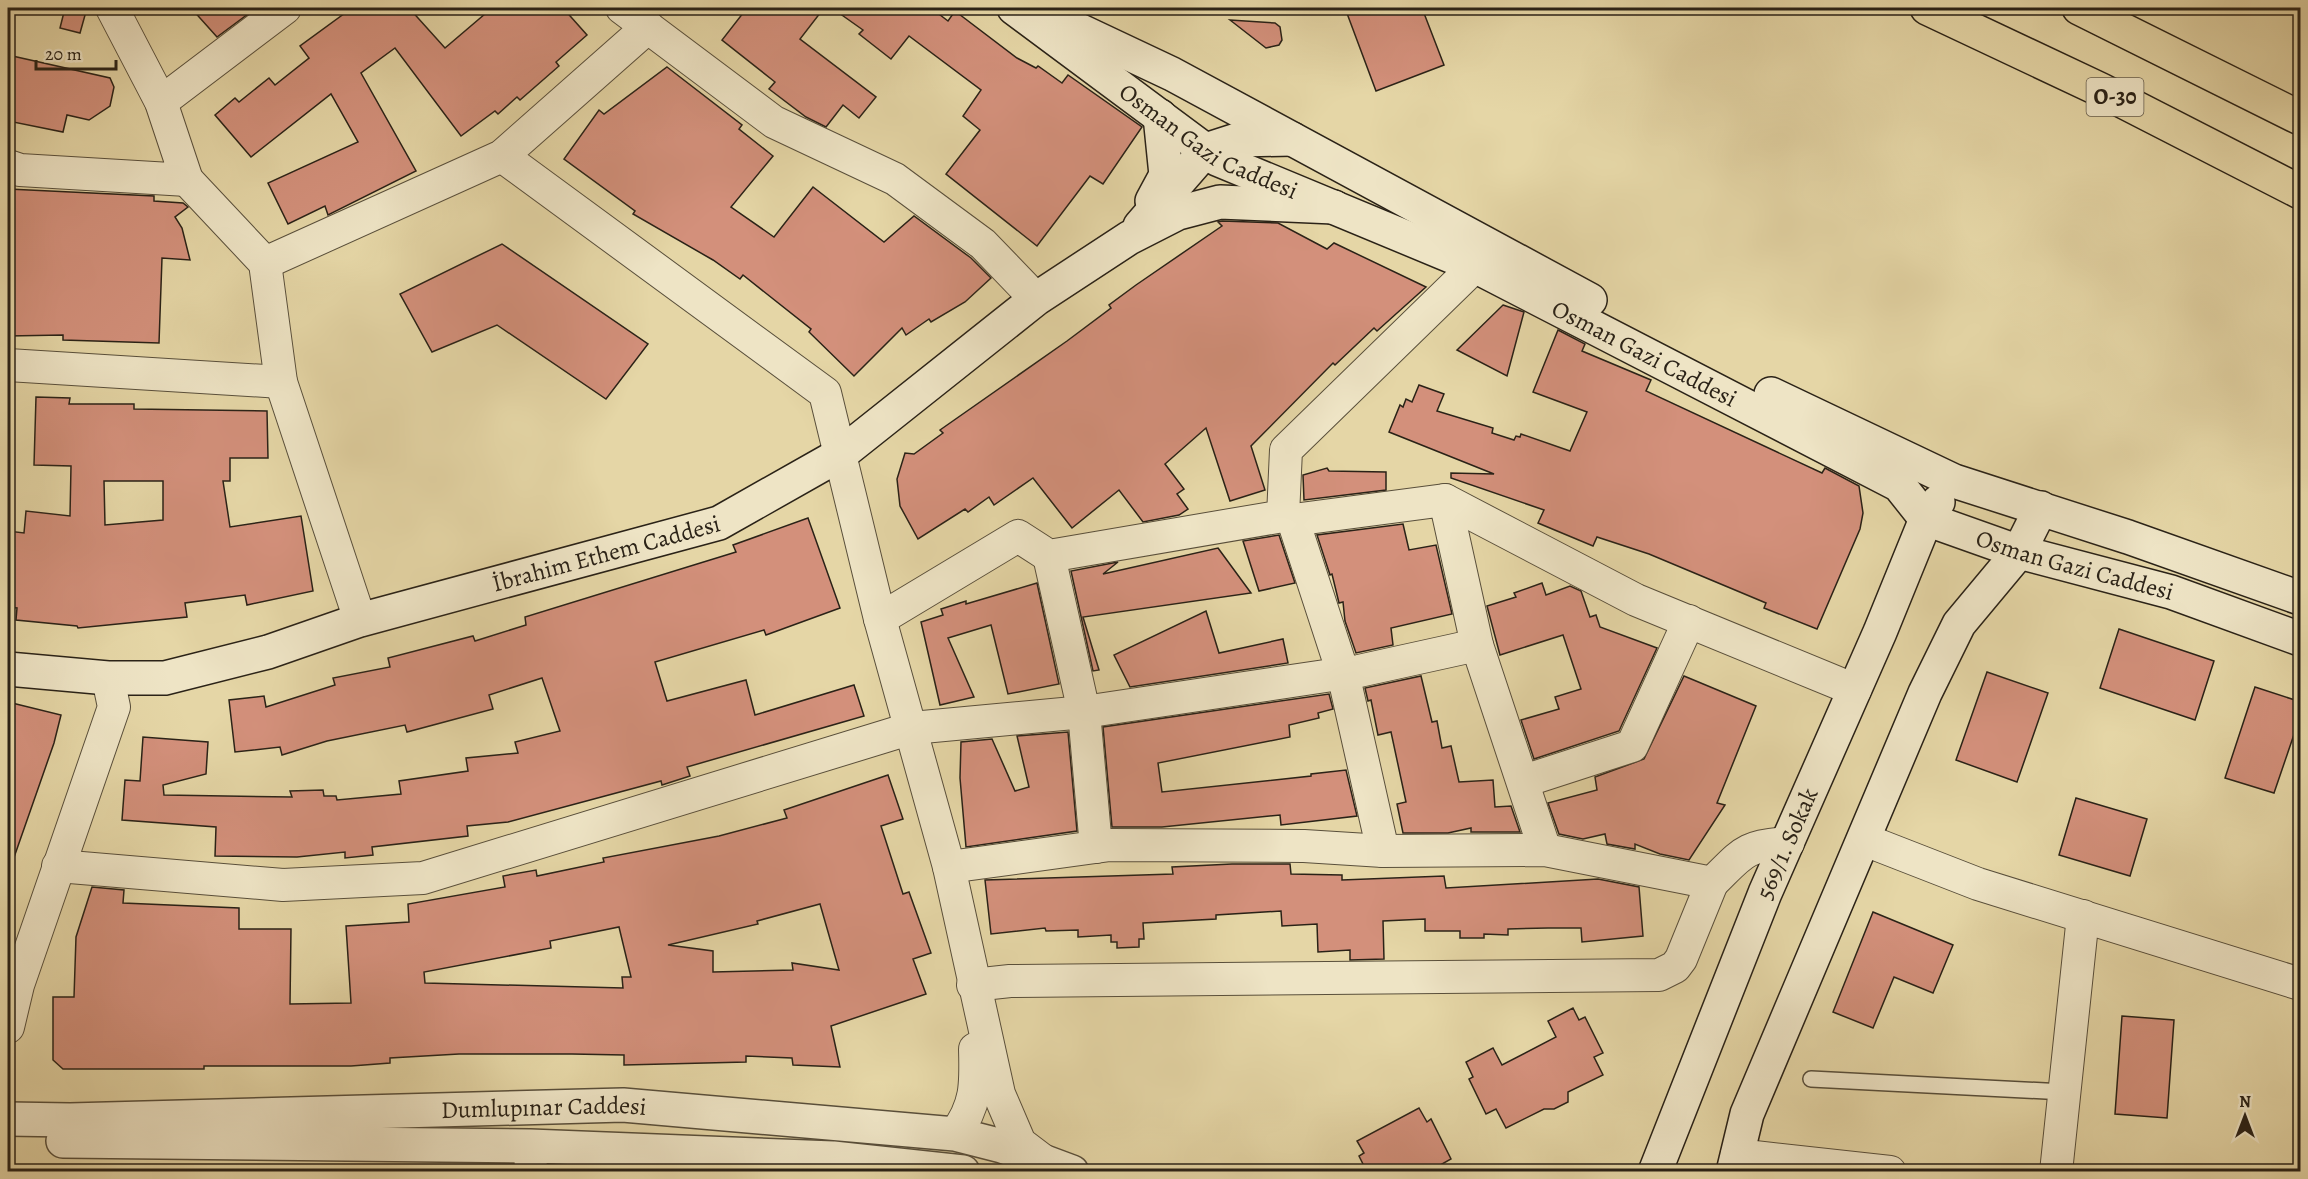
<svg xmlns="http://www.w3.org/2000/svg" width="2308" height="1179" viewBox="0 0 2308 1179" font-family="Alegreya,serif">
	<rect width="100%" height="100%" fill="#e5d6a6"/>
	<filter id="stains"><feTurbulence type="fractalNoise" baseFrequency=".00333" numOctaves="4"/><feColorMatrix values="0 0 0 0 .2 0 0 0 0 .09 0 0 0 0 .02 0 0 0 .5 -.17"/></filter>
	<radialGradient id="worn" r=".72"><stop offset=".6" stop-color="#630" stop-opacity="0"/><stop offset="1" stop-color="#630" stop-opacity=".3"/></radialGradient>
	<g fill="#d3907b" stroke="#2a2217" stroke-width="1.5" fill-rule="evenodd">
		<path d="M 65,8 L 87,8 L 80,33 L 60,28 Z"/>
		<path d="M 191,8 L 256,8 L 217,37 Z"/>
		<path d="M 352,8 L 409,8 L 445,48 L 492,8 L 563,8 L 587,35 L 556,62 L 559,66 L 520,100 L 517,97 L 498,114 L 495,111 L 461,136 L 395,48 L 361,73 L 416,171 L 328,215 L 325,206 L 288,224 L 268,183 L 358,142 L 331,94 L 251,157 L 215,115 L 235,98 L 239,102 L 269,78 L 275,85 L 309,58 L 300,46 Z"/>
		<path d="M 747,8 L 824,8 L 800,39 L 876,97 L 859,118 L 843,105 L 826,127 L 806,117 L 769,89 L 775,82 L 722,40 Z"/>
		<path d="M 832,8 L 931,8 L 948,21 L 955,11 L 1017,58 L 1036,68 L 1038,66 L 1062,83 L 1068,75 L 1142,127 L 1103,184 L 1090,176 L 1037,246 L 946,174 L 980,130 L 963,116 L 981,90 L 909,36 L 891,59 L 859,34 L 863,30 Z"/>
		<path d="M 1345,8 L 1422,8 L 1444,65 L 1376,91 Z"/>
		<path d="M 1230,20 L 1275,23 L 1280,27 L 1282,40 L 1279,45 L 1266,48 Z"/>
		<path d="M 8,55 L 110,78 L 114,87 L 110,106 L 89,120 L 67,115 L 63,132 L 8,121 Z"/>
		<path d="M 667,67 L 742,125 L 739,129 L 773,156 L 731,207 L 774,237 L 813,187 L 884,242 L 914,216 L 971,258 L 991,278 L 965,302 L 931,322 L 929,319 L 906,335 L 902,328 L 854,376 L 809,332 L 811,329 L 743,275 L 740,279 L 713,260 L 633,214 L 635,211 L 564,159 L 599,110 L 604,114 Z"/>
		<path d="M 8,189 L 154,196 L 154,201 L 183,203 L 188,207 L 175,217 L 182,228 L 190,260 L 162,258 L 159,343 L 63,340 L 63,335 L 8,336 Z"/>
		<path d="M 1222,221 L 1278,223 L 1327,249 L 1334,243 L 1426,287 L 1377,331 L 1374,328 L 1335,365 L 1333,363 L 1251,446 L 1265,490 L 1230,501 L 1206,428 L 1165,464 L 1184,489 L 1177,494 L 1188,509 L 1179,515 L 1143,522 L 1119,490 L 1072,528 L 1033,478 L 994,505 L 989,497 L 968,512 L 965,509 L 918,539 L 900,506 L 897,479 L 905,453 L 914,454 L 943,433 L 940,430 L 1067,341 L 1111,308 L 1109,305 L 1136,285 L 1222,226 L 1218,222 Z"/>
		<path d="M 502,244 L 648,344 L 606,399 L 497,325 L 432,352 L 400,294 Z"/>
		<path d="M 1503,305 L 1524,312 L 1507,376 L 1457,350 Z"/>
		<path d="M 1558,330 L 1585,344 L 1582,351 L 1651,380 L 1646,391 L 1822,473 L 1825,468 L 1859,486 L 1863,513 L 1860,529 L 1817,629 L 1764,608 L 1766,603 L 1649,554 L 1597,537 L 1593,546 L 1538,523 L 1544,510 L 1451,478 L 1451,473 L 1494,474 L 1389,432 L 1400,405 L 1403,407 L 1406,399 L 1412,402 L 1419,385 L 1444,394 L 1437,411 L 1493,428 L 1492,433 L 1514,440 L 1516,436 L 1520,437 L 1521,434 L 1570,451 L 1587,412 L 1533,392 Z"/>
		<path d="M 36,397 L 70,398 L 69,404 L 134,404 L 134,409 L 267,411 L 268,458 L 230,458 L 230,481 L 223,481 L 230,527 L 301,516 L 313,591 L 247,605 L 245,595 L 185,603 L 187,617 L 78,628 L 77,626 L 16,620 L 17,608 L 8,607 L 8,531 L 24,533 L 26,511 L 70,516 L 71,466 L 34,465 ZM 104,481 L 163,481 L 163,520 L 105,525 Z"/>
		<path d="M 1327,468 L 1329,471 L 1386,472 L 1386,490 L 1304,500 L 1303,475 Z"/>
		<path d="M 808,518 L 840,608 L 766,635 L 764,630 L 655,662 L 667,701 L 746,680 L 755,715 L 854,685 L 864,716 L 687,767 L 690,776 L 662,785 L 661,781 L 508,822 L 467,826 L 468,836 L 372,847 L 373,855 L 345,858 L 345,852 L 297,857 L 215,856 L 216,827 L 122,820 L 125,780 L 140,781 L 143,737 L 208,742 L 206,774 L 163,785 L 164,795 L 292,797 L 290,791 L 323,790 L 324,796 L 336,796 L 337,800 L 401,794 L 399,781 L 468,771 L 466,758 L 518,753 L 515,742 L 560,731 L 542,678 L 489,695 L 493,709 L 407,732 L 405,725 L 327,741 L 282,755 L 280,747 L 235,752 L 229,700 L 264,696 L 266,707 L 335,685 L 333,678 L 390,667 L 388,658 L 473,636 L 475,641 L 526,625 L 525,617 L 736,552 L 733,545 Z"/>
		<path d="M 1403,524 L 1409,550 L 1436,545 L 1452,614 L 1391,628 L 1393,645 L 1356,653 L 1345,621 L 1343,602 L 1339,603 L 1332,574 L 1330,575 L 1317,535 Z"/>
		<path d="M 1279,535 L 1295,583 L 1259,591 L 1243,541 Z"/>
		<path d="M 1218,548 L 1251,593 L 1083,617 L 1099,670 L 1093,671 L 1071,571 L 1118,562 L 1103,574 Z"/>
		<path d="M 1037,583 L 1059,684 L 1008,694 L 991,625 L 948,638 L 974,697 L 940,705 L 921,622 L 943,615 L 941,609 L 966,601 L 966,604 Z"/>
		<path d="M 1542,583 L 1546,595 L 1570,586 L 1581,591 L 1590,617 L 1596,615 L 1600,627 L 1657,648 L 1619,731 L 1534,759 L 1521,720 L 1559,709 L 1555,697 L 1581,689 L 1563,635 L 1500,655 L 1487,606 L 1516,597 L 1514,593 Z"/>
		<path d="M 1206,611 L 1219,653 L 1283,639 L 1288,663 L 1130,687 L 1114,655 Z"/>
		<path d="M 2119,629 L 2214,661 L 2195,720 L 2100,688 Z"/>
		<path d="M 1987,672 L 2048,693 L 2017,782 L 1956,760 Z"/>
		<path d="M 1421,676 L 1432,722 L 1437,721 L 1442,748 L 1451,746 L 1459,782 L 1493,780 L 1495,807 L 1511,806 L 1520,832 L 1471,832 L 1471,828 L 1448,833 L 1403,833 L 1397,804 L 1406,802 L 1391,732 L 1378,735 L 1371,700 L 1368,701 L 1365,688 Z"/>
		<path d="M 1684,676 L 1756,706 L 1717,803 L 1725,805 L 1689,860 L 1660,854 L 1635,844 L 1635,849 L 1607,844 L 1605,834 L 1583,839 L 1559,834 L 1548,803 L 1597,790 L 1595,777 L 1644,759 Z"/>
		<path d="M 2255,687 L 2301,702 L 2301,714 L 2274,793 L 2225,778 Z"/>
		<path d="M 1329,694 L 1333,709 L 1318,713 L 1319,718 L 1289,725 L 1290,737 L 1158,763 L 1162,792 L 1311,776 L 1311,774 L 1346,770 L 1357,816 L 1281,825 L 1280,815 L 1162,827 L 1112,827 L 1103,727 Z"/>
		<path d="M 8,702 L 61,715 L 54,743 L 11,866 L 8,866 Z"/>
		<path d="M 1068,732 L 1077,831 L 966,847 L 960,778 L 961,742 L 992,739 L 1015,791 L 1029,787 L 1017,736 Z"/>
		<path d="M 888,775 L 903,819 L 881,826 L 903,894 L 909,892 L 931,953 L 913,959 L 926,994 L 831,1026 L 840,1067 L 793,1065 L 792,1058 L 746,1056 L 746,1062 L 624,1065 L 624,1055 L 572,1054 L 459,1054 L 390,1058 L 390,1063 L 351,1066 L 204,1066 L 204,1069 L 63,1069 L 53,1060 L 53,997 L 74,997 L 76,937 L 92,887 L 124,890 L 123,903 L 239,908 L 239,929 L 291,929 L 290,1004 L 351,1003 L 346,926 L 409,922 L 408,904 L 505,887 L 503,876 L 536,870 L 537,876 L 604,862 L 603,858 L 719,836 L 787,818 L 784,810 ZM 820,904 L 839,970 L 792,963 L 793,970 L 713,972 L 713,951 L 668,945 L 758,924 L 757,921 ZM 619,927 L 631,977 L 622,977 L 623,988 L 425,983 L 424,972 L 551,948 L 550,941 Z"/>
		<path d="M 2076,798 L 2147,819 L 2130,876 L 2059,855 Z"/>
		<path d="M 1232,864 L 1290,864 L 1291,874 L 1342,875 L 1342,880 L 1444,876 L 1446,888 L 1598,879 L 1639,887 L 1643,936 L 1582,942 L 1581,928 L 1548,928 L 1508,929 L 1508,935 L 1484,934 L 1484,938 L 1460,938 L 1460,931 L 1425,931 L 1425,919 L 1383,921 L 1384,959 L 1350,960 L 1350,950 L 1318,952 L 1317,924 L 1282,926 L 1281,911 L 1216,915 L 1216,919 L 1143,923 L 1144,939 L 1139,939 L 1139,947 L 1117,948 L 1117,942 L 1111,942 L 1111,935 L 1078,937 L 1078,930 L 1046,931 L 1045,928 L 991,934 L 985,880 L 1173,874 L 1172,867 Z"/>
		<path d="M 1873,912 L 1953,945 L 1933,993 L 1894,977 L 1873,1028 L 1833,1012 Z"/>
		<path d="M 1573,1008 L 1579,1020 L 1585,1017 L 1603,1053 L 1594,1057 L 1603,1075 L 1568,1092 L 1568,1102 L 1554,1109 L 1544,1109 L 1506,1128 L 1496,1109 L 1486,1114 L 1469,1079 L 1473,1077 L 1466,1062 L 1493,1048 L 1502,1065 L 1556,1037 L 1548,1021 Z"/>
		<path d="M 2122,1016 L 2174,1020 L 2167,1118 L 2115,1114 Z"/>
		<path d="M 1419,1108 L 1427,1122 L 1431,1119 L 1451,1159 L 1428,1172 L 1367,1172 L 1359,1156 L 1364,1153 L 1357,1141 Z"/>
	</g>
	<g fill="none" stroke-linecap="round" stroke-linejoin="round">
		<g stroke="#594f3b" stroke-width="18">
			<path id="service" d="M 1811,1079 L 2064,1092"/>
		</g>
		<g stroke="#594f3b" stroke-width="34">
			<g id="minor">
				<path d="M 622,8 L 774,122 L 895,179 L 983,244 L 1036,299"/>
				<path d="M 161,102 L 285,8"/>
				<path d="M 502,156 L 825,393 L 880,619 L 949,867 L 999,1094 L 1020,1143 L 1045,1162"/>
				<path d="M 8,166 L 20,170 L 187,180 L 161,102 L 112,8"/>
				<path d="M 187,180 L 265,263 L 281,382 L 360,620"/>
				<path d="M 265,263 L 502,156 L 648,27"/>
				<path d="M 8,365 L 281,382"/>
				<path d="M 1445,500 L 1636,600 L 1855,690"/>
				<path d="M 1283,516 L 1293,520 L 1445,500 L 1477,645 L 1545,850"/>
				<path d="M 1293,520 L 1343,673 L 1383,851"/>
				<path d="M 1049,556 L 1084,712 L 1096,847"/>
				<path d="M 880,619 L 1018,536 L 1049,556 L 1283,516 L 1286,450 L 1475,266"/>
				<path d="M 1524,781 L 1632,746 L 1689,621"/>
				<path d="M 1865,840 L 1978,884 L 2300,984"/>
				<path d="M 58,866 L 283,885 L 423,878 L 912,728 L 1084,712 L 1359,671 L 1477,645"/>
				<path d="M 949,867 L 1110,845 L 1304,846 L 1383,851 L 1545,850 L 1712,883 C 1743,853 1743,846 1788,843"/>
				<path d="M 973,985 L 1010,981 L 1659,975 L 1675,967 L 1681,959 L 1712,883"/>
				<path d="M 8,1027 L 18,985 L 114,707 L 108,678"/>
				<path d="M 955,1134 C 977,1105 976,1083 975,1049"/>
				<path d="M 530,1146 L 531,1172"/>
				<path d="M 1737,1155 L 1890,1172"/>
				<path d="M 2056,1172 L 2083,916"/>
			</g>
		</g>
		<g stroke="#594f3b" stroke-width="36">
			<g id="tertiary">
				<path id="s1" d="M 8,1119 L 70,1120 L 623,1105 L 955,1134 L 1002,1146 L 1072,1172"/>
				<path d="M 63,1141 L 530,1146 L 833,1158 L 963,1172"/>
			</g>
		</g>
		<g stroke="#2a2217" stroke-width="36">
			<g id="secondary">
				<path id="s2" d="M 1014,8 L 1217,159 L 1475,266 L 1899,485 L 1926,519 L 2019,552 L 2171,592 L 2300,639"/>
				<path d="M 1049,16 L 1172,74 L 1590,300"/>
				<path d="M 1152,201 L 1166,175 L 1160,116"/>
				<path d="M 1140,226 L 1206,150 L 1237,140 L 1292,139"/>
				<path d="M 1771,394 L 1954,481 L 2128,537 L 2300,598"/>
				<path id="s3" d="M 8,669 L 108,678 L 165,678 L 268,652 L 360,620 L 719,523 L 841,454 L 1036,299 L 1129,238 L 1178,213 L 1220,202 L 1334,207"/>
				<path id="s4" d="M 1655,1172 L 1765,893 L 1880,632 L 1926,519 L 1938,502"/>
				<path d="M 1733,1172 L 1747,1114 L 1925,693 L 1959,624 L 2019,552 L 2041,508"/>
			</g>
		</g>
		<g stroke="#2a2217" stroke-width="36">
			<g id="motorway">
				<path d="M 1927,8 L 2101,90 L 2300,192"/>
				<path d="M 2079,8 L 2300,118"/>
			</g>
		</g>
		<use href="#service" stroke="#eee4c5" stroke-width="15"/>
		<use href="#minor" stroke="#eee4c5" stroke-width="32"/>
		<use href="#tertiary" stroke="#eee4c5" stroke-width="33"/>
		<use href="#secondary" stroke="#eee4c5" stroke-width="33"/>
		<use href="#motorway" stroke="#e5d6a6" stroke-width="33"/>
	</g>
	<g text-anchor="middle" dominant-baseline="central" stroke-width="6" stroke-linejoin="round" paint-order="stroke">
		<rect fill="#eee4c5" stroke="#655c4b" stroke-width="1.5" x="2086.5" y="78" width="57" height="38" rx="4.5"/>
		<g font-size="22" font-weight="bold" fill="#2a2217">
			<text x="2115" y="97">O-30</text>
		</g>
		<g font-size="24" fill="#2a2217" stroke="#eee4c5">
			<text stroke="none"><textPath href="#s2" startOffset="237">Osman Gazi Caddesi</textPath></text>
			<text stroke="none"><textPath href="#s2" startOffset="723">Osman Gazi Caddesi</textPath></text>
			<text stroke="none"><textPath href="#s3" startOffset="616">İbrahim Ethem Caddesi</textPath></text>
			<text stroke="none"><textPath href="#s2" startOffset="1209">Osman Gazi Caddesi</textPath></text>
			<text stroke="none"><textPath href="#s4" startOffset="354">569/1. Sokak</textPath></text>
			<text stroke="none"><textPath href="#s1" startOffset="536">Dumlupınar Caddesi</textPath></text>
		</g>
	</g>
	<rect width="2308" height="1179" fill="none" stroke="#e5d6a6" stroke-width="30"/>
	<rect x="9" y="9" width="2290" height="1161" fill="none" stroke="#2a2217" stroke-width="3"/>
	<rect x="15" y="15" width="2278" height="1149" fill="none" stroke="#2a2217" stroke-width="1.5"/>
	<g transform="translate(2245 1116)" stroke="#eee4c5" stroke-width="4.5" paint-order="stroke">
	<path d="M0-4.5L10 22L0 15L-10 22Z" fill="#2a2217"/>
	<text y="-9" font-size="16" font-weight="bold" text-anchor="middle" fill="#2a2217">N</text>
	</g>
	<path d="M36 60v9h80v-9" fill="none" stroke="#2a2217" stroke-width="3"/>
	<text x="45" y="60" font-size="18" fill="#2a2217" stroke="#eee4c5" stroke-width="4.5" paint-order="stroke">20 m</text>
	<rect width="100%" height="100%" filter="url(#stains)"/>
	<rect width="100%" height="100%" fill="url(#worn)"/>
</svg>
